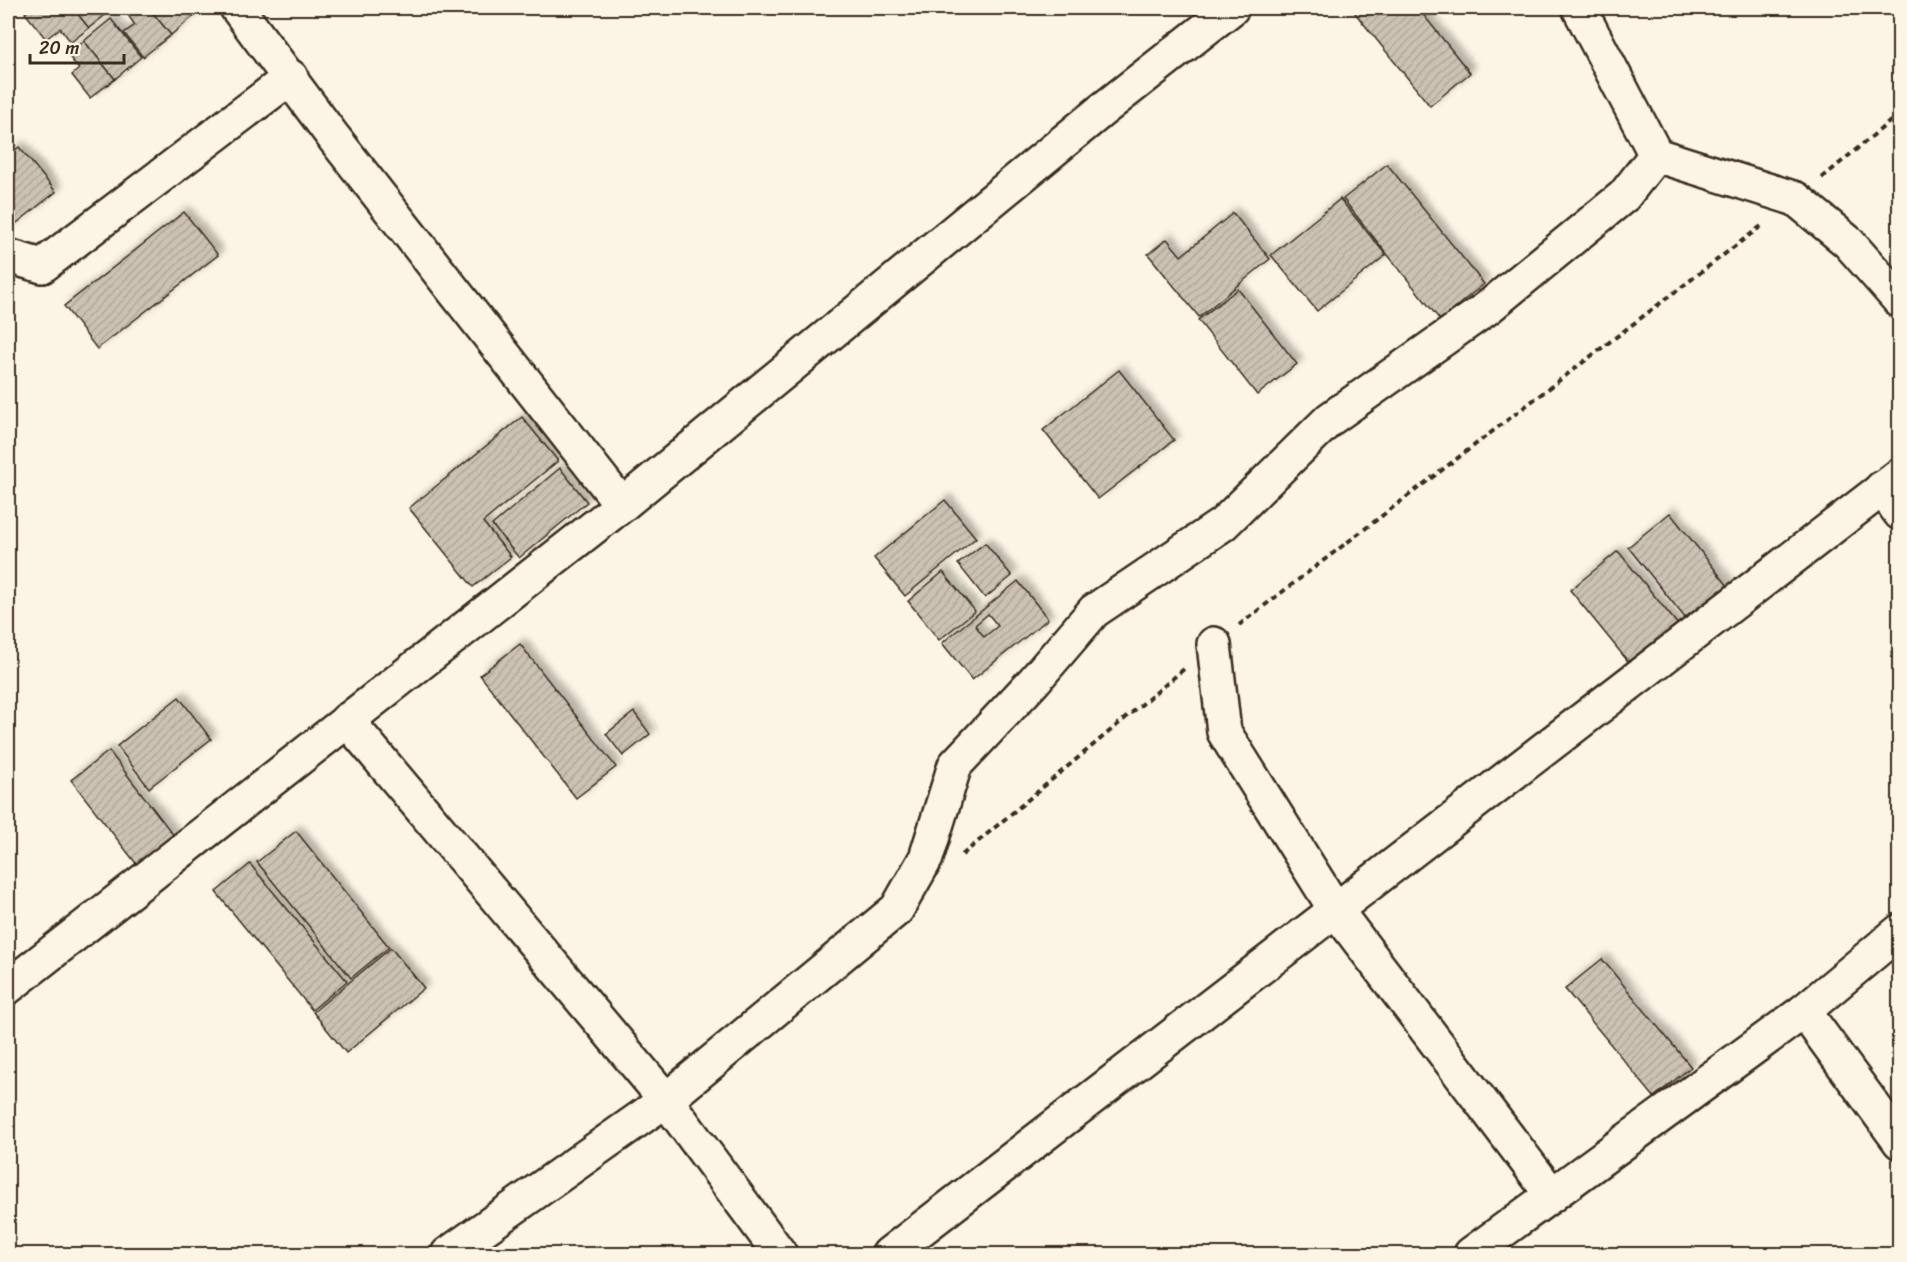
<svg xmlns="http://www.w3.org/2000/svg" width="1907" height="1262" viewBox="0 0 1907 1262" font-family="Sriracha,sans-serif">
	<defs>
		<pattern id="building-hatch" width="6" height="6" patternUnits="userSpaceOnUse" patternTransform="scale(1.5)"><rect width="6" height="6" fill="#ccc2b3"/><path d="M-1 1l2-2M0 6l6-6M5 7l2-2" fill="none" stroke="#b0a79a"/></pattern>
		<filter id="shadow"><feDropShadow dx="5.5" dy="-5.5" stdDeviation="3" flood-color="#0004"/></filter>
	</defs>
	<rect width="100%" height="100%" fill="#fcf5e5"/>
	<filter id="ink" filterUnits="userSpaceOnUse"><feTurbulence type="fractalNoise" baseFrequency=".0167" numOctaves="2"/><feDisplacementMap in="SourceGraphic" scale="12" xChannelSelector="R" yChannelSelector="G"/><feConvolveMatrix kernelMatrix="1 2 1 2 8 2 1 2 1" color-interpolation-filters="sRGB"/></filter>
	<g filter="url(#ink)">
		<g fill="url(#building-hatch)" stroke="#3b2a1e" stroke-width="1.5" fill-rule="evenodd" filter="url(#shadow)">
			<path d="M 32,8 L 73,8 L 89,28 L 71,42 L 60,28 L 46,39 L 25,13 Z"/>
			<path d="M 73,8 L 114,8 L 89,28 Z"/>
			<path d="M 130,8 L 149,8 L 171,35 L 143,57 L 124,33 L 135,25 L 125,11 Z"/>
			<path d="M 149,8 L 197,8 L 200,11 L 171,35 Z"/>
			<path d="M 1351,8 L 1418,8 L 1470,73 L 1430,106 Z"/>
			<path d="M 111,19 L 141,57 L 115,79 L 84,41 Z"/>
			<path d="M 84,41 L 115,79 L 90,98 L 72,75 L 79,69 L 67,54 Z"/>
			<path d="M 19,147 L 56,192 L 8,230 L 8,156 Z"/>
			<path d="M 1387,164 L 1484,284 L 1440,320 L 1343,199 Z"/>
			<path d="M 1340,199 L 1386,255 L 1317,311 L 1271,255 Z"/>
			<path d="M 184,212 L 218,255 L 97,349 L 64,306 Z"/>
			<path d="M 1233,213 L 1270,259 L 1199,317 L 1148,254 L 1167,239 L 1181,256 Z"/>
			<path d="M 1238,289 L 1297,364 L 1257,395 L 1198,320 Z"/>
			<path d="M 1119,370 L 1174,440 L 1098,499 L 1043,430 Z"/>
			<path d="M 522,417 L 558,461 L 483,522 L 511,557 L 473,587 L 409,508 Z"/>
			<path d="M 560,468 L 587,502 L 519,558 L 492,525 Z"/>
			<path d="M 945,500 L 976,538 L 905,596 L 874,558 Z"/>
			<path d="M 1670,513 L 1732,591 L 1690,624 L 1628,547 Z"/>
			<path d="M 985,543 L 1012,576 L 985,598 L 958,564 Z"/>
			<path d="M 1618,551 L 1683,631 L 1635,670 L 1570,590 Z"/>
			<path d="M 943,572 L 975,611 L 939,640 L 908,601 Z"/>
			<path d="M 1018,581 L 1048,619 L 972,680 L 942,643 ZM 988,614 L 998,626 L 984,637 L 975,625 Z"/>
			<path d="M 520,644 L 616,767 L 576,798 L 480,675 Z"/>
			<path d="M 179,697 L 211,739 L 149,788 L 117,746 Z"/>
			<path d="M 634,712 L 650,734 L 623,756 L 606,734 Z"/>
			<path d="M 109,751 L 175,837 L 138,866 L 71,780 Z"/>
			<path d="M 296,831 L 389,947 L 351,978 L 257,862 Z"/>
			<path d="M 250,864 L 347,981 L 312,1010 L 216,892 Z"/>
			<path d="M 391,948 L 424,988 L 346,1053 L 313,1012 Z"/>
			<path d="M 1602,959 L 1691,1067 L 1654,1097 L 1565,989 Z"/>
		</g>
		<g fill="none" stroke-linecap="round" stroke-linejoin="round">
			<g stroke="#3b2a1e" stroke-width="38">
				<g id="minor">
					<path d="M 237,8 L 334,138 L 622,505"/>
					<path d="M 1579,8 L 1656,155 L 1796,199 L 1848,242 L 1900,301"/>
					<path d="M 8,256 L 42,266 L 291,77"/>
					<path d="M 1882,488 L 1900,513"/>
					<path d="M 1214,644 L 1224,732 L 1335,909 L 1552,1195"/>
					<path d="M 347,720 L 666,1100 L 780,1254"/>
					<path d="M 8,987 L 622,505 L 1102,110 L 1232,8"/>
					<path d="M 1804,1011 L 1900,1142"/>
					<path d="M 448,1254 L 666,1100 L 897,909 L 926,858 L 955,765 L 1034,681 L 1094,611 L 1223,524 L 1330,419 L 1486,309 L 1624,196 L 1656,155"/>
					<path d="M 889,1254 L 1900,475"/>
					<path d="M 1471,1254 L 1804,1011 L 1900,931"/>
				</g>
			</g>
			<g stroke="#3b2a1e" stroke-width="4" stroke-dasharray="6 4.5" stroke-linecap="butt">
				<path d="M 1822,178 L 1900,113"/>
				<path d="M 1239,625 L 1764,224"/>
				<path d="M 962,855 L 1184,669"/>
			</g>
			<use href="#minor" stroke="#fcf5e5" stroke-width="33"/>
		</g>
	</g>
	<rect width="1907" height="1262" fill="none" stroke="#fcf5e5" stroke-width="30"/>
	<rect x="15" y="15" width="1877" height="1232" fill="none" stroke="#3b2a1e" stroke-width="2" filter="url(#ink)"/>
	<path d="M30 54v9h94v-9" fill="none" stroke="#3b2a1e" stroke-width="3"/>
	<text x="39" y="54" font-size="18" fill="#3b2a1e" stroke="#fcf5e5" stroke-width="4.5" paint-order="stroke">20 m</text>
</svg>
